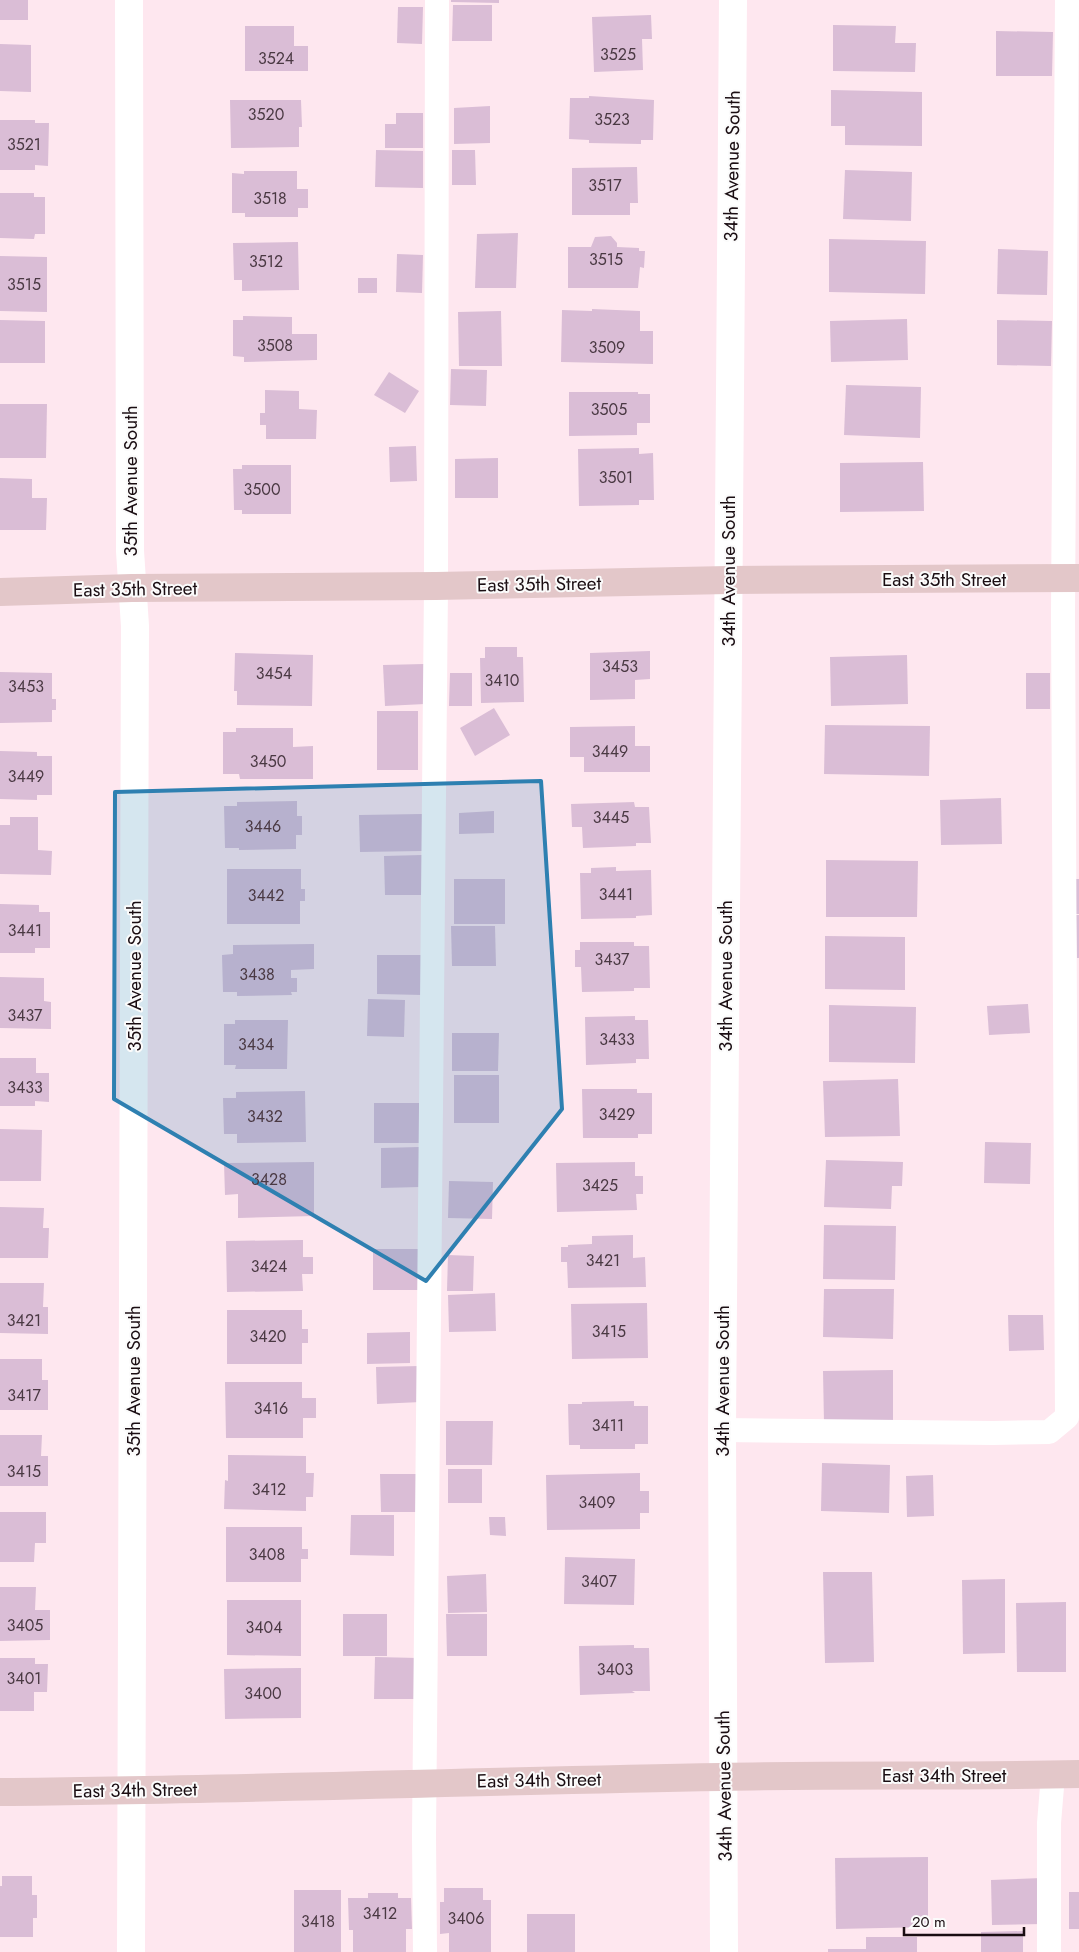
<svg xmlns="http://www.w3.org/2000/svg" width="1079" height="1952" viewBox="0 0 1079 1952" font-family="Jost,sans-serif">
	<rect width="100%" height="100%" fill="#fee7ef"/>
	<g fill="#dabdd6">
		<rect x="0" y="0" width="28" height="20"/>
		<path d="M 451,0 L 499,0 L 499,3 L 451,2 Z"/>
		<path d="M 453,5 L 492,5 L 492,41 L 452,41 Z"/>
		<path d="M 398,7 L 423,7 L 422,44 L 397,43 Z"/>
		<path d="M 651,15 L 652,39 L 642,39 L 643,70 L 594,72 L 592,17 Z"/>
		<path d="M 833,25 L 896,26 L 895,43 L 916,43 L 915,72 L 833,71 Z"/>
		<path d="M 245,26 L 294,26 L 294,46 L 308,46 L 308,71 L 245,71 Z"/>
		<path d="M 996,31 L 1053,32 L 1052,76 L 996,76 Z"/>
		<path d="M 0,44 L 31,45 L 31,92 L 0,91 Z"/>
		<path d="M 831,90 L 922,92 L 922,146 L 845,145 L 845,126 L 831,126 Z"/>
		<path d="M 589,96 L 654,100 L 653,140 L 641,140 L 641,144 L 589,143 L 589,140 L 569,139 L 570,98 L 589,98 Z"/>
		<path d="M 230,100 L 301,100 L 302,127 L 299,127 L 299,147 L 231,148 Z"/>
		<path d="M 490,106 L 490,143 L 454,144 L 454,108 Z"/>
		<path d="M 396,113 L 423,113 L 423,148 L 385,148 L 385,124 L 396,124 Z"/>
		<path d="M 0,120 L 35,120 L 35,123 L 49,123 L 48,166 L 35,165 L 35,170 L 0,170 Z"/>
		<path d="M 376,150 L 423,151 L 423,188 L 375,187 Z"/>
		<path d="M 452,150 L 475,150 L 476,185 L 452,185 Z"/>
		<path d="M 637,167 L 638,203 L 630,203 L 630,215 L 572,215 L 572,168 Z"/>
		<path d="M 845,170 L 912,172 L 911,221 L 843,219 Z"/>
		<path d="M 244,171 L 297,171 L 297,189 L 308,189 L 308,208 L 298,208 L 298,217 L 245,217 L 245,213 L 232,213 L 232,173 L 244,174 Z"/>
		<path d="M 0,193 L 34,193 L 34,197 L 45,197 L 45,234 L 35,234 L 34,239 L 0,238 Z"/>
		<path d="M 518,233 L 516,288 L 475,288 L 477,234 Z"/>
		<path d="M 611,236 L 617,243 L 617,247 L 639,248 L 639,251 L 645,251 L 644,268 L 640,267 L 638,288 L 568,288 L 568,247 L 591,247 L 595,237 Z"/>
		<path d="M 829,239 L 926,241 L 925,294 L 829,292 Z"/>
		<path d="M 298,242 L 299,290 L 242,291 L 242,280 L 234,280 L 233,243 Z"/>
		<path d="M 998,249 L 1048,251 L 1047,295 L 997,294 Z"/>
		<path d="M 397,254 L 423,255 L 422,293 L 396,292 Z"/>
		<path d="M 0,256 L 47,257 L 47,312 L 0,311 Z"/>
		<rect x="358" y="278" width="19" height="15"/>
		<path d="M 592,309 L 640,311 L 640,331 L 653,331 L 653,364 L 561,362 L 562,310 L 592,311 Z"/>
		<path d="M 501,311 L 502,366 L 459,366 L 458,312 Z"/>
		<path d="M 243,316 L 292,317 L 292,334 L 317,334 L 317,360 L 244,362 L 244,357 L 233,356 L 233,320 L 243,320 Z"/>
		<path d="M 907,319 L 908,360 L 831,362 L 830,321 Z"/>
		<path d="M 0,320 L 45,321 L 45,363 L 0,363 Z"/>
		<path d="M 997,320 L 1052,321 L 1051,366 L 997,365 Z"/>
		<path d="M 451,369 L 487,370 L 486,406 L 450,405 Z"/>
		<path d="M 389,372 L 419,391 L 405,413 L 374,395 Z"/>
		<path d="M 846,385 L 921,387 L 920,438 L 844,435 Z"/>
		<path d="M 265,390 L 299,391 L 299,409 L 317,410 L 316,439 L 266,439 L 266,425 L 260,425 L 260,413 L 265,413 Z"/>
		<path d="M 569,392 L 638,392 L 638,394 L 650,394 L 650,423 L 637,423 L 637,435 L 569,436 Z"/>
		<path d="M 0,404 L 47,404 L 46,458 L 0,458 Z"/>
		<path d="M 416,446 L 417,481 L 390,482 L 389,447 Z"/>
		<path d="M 639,448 L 639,454 L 653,453 L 654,500 L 639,500 L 639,505 L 579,506 L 578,449 Z"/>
		<path d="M 498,458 L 498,498 L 455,498 L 455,459 Z"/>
		<path d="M 923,462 L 924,511 L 840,512 L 840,463 Z"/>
		<path d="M 242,465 L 291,465 L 291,514 L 242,514 L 242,510 L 234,510 L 233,469 L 242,469 Z"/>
		<path d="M 0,478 L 32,479 L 32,498 L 47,498 L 46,530 L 0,530 Z"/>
		<path d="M 485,647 L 517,647 L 517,657 L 523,657 L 524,702 L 481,703 L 480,658 L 485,658 Z"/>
		<path d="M 650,651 L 650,679 L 635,680 L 635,699 L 590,700 L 590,653 Z"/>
		<path d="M 235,653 L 313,655 L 312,706 L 237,705 L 237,691 L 234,691 Z"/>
		<path d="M 907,655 L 908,704 L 831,706 L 830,657 Z"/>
		<path d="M 424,664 L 425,704 L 385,706 L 383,665 Z"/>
		<path d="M 0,672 L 52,673 L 52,699 L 56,699 L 56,710 L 52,710 L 52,722 L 0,723 Z"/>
		<path d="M 450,673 L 472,673 L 472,706 L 449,706 Z"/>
		<rect x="1026" y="673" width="24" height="36"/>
		<path d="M 494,708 L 510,735 L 475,756 L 460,728 Z"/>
		<rect x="377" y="711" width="41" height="59"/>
		<path d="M 825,725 L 930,726 L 929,776 L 824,774 Z"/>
		<path d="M 635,726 L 635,746 L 650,746 L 650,772 L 584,772 L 584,757 L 570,757 L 570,727 Z"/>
		<path d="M 236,728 L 293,728 L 293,747 L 313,746 L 313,779 L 240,779 L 239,774 L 223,774 L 223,732 L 236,732 Z"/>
		<path d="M 0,751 L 37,752 L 37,756 L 52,756 L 52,795 L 37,795 L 37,800 L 0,799 Z"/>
		<path d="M 1001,798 L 1002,844 L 941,845 L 940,800 Z"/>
		<path d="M 297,801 L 297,816 L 302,816 L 302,835 L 296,835 L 296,849 L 239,850 L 239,848 L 225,848 L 224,806 L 237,806 L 237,802 Z"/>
		<path d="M 634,802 L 635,807 L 649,807 L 651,843 L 636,843 L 636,846 L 583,848 L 582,827 L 572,827 L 571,804 Z"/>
		<path d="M 494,811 L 494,833 L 459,834 L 459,813 Z"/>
		<path d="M 422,814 L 422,851 L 360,852 L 359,815 Z"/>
		<path d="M 10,817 L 38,817 L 38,850 L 52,851 L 51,875 L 0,874 L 0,825 L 10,825 Z"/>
		<path d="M 422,855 L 423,895 L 385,895 L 384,856 Z"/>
		<path d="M 826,860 L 918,861 L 917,917 L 826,917 Z"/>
		<path d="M 616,867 L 616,871 L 651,870 L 652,915 L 636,916 L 636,918 L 581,919 L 580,873 L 591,873 L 591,868 Z"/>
		<path d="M 227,869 L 301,869 L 301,889 L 305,889 L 305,901 L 300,901 L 300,924 L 227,924 Z"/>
		<rect x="454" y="879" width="51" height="45"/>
		<rect x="1074" y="879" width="5" height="35"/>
		<path d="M 0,904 L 39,905 L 39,912 L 50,912 L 50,948 L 35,948 L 35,953 L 0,953 Z"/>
		<path d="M 1076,915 L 1079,915 L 1079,958 L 1077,958 Z"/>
		<path d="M 451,926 L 495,926 L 496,966 L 452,966 Z"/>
		<path d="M 825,936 L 905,937 L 905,990 L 825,989 Z"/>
		<path d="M 580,942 L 634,942 L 634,946 L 649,946 L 650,988 L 634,988 L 634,991 L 582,992 L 581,967 L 575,967 L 575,950 L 580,950 Z"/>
		<path d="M 314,944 L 314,969 L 291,970 L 291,978 L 297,978 L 297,992 L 291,992 L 292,995 L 237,996 L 237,992 L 223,992 L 222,955 L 233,954 L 233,945 Z"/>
		<path d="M 377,955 L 424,955 L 423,995 L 377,994 Z"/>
		<path d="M 0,977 L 44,978 L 44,1001 L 51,1002 L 51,1029 L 0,1028 Z"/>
		<path d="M 368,999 L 405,1000 L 404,1037 L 367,1036 Z"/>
		<path d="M 1028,1004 L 1030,1033 L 989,1035 L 987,1006 Z"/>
		<path d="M 829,1005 L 916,1007 L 915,1063 L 829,1062 Z"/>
		<path d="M 635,1016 L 635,1020 L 648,1020 L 649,1059 L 636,1059 L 636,1063 L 586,1065 L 585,1017 Z"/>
		<path d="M 235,1020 L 288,1020 L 287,1069 L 235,1069 L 236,1065 L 224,1065 L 224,1024 L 235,1024 Z"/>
		<path d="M 452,1033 L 499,1033 L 498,1071 L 452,1071 Z"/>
		<path d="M 0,1058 L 36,1058 L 36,1073 L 49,1073 L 49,1102 L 35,1101 L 35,1106 L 0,1106 Z"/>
		<rect x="454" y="1075" width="45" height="48"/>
		<path d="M 898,1079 L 900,1136 L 825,1137 L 823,1081 Z"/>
		<path d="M 582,1089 L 637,1089 L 637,1093 L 652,1093 L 652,1134 L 638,1134 L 638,1138 L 583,1138 Z"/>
		<path d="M 305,1091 L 306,1142 L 237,1143 L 237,1134 L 224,1134 L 223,1098 L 236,1098 L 236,1092 Z"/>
		<rect x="374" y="1103" width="48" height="40"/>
		<path d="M 0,1129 L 42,1130 L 41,1181 L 0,1181 Z"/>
		<path d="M 985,1142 L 1031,1143 L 1030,1184 L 984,1183 Z"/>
		<path d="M 419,1147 L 420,1187 L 381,1188 L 381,1148 Z"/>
		<path d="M 826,1160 L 903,1162 L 902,1186 L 892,1186 L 891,1209 L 824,1207 Z"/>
		<path d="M 314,1162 L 314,1216 L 238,1218 L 238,1194 L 225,1195 L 224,1163 Z"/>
		<path d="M 635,1162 L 635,1176 L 643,1176 L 643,1194 L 636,1194 L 637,1210 L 557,1212 L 556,1163 Z"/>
		<path d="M 449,1181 L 493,1182 L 492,1219 L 448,1218 Z"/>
		<path d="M 0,1207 L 44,1208 L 43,1228 L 49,1228 L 48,1258 L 0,1258 Z"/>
		<path d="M 824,1225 L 896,1226 L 895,1280 L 823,1279 Z"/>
		<path d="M 633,1235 L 633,1258 L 645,1257 L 646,1287 L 568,1288 L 567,1262 L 561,1262 L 561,1247 L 568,1247 L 568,1245 L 592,1244 L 592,1236 Z"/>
		<path d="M 303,1240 L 303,1257 L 313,1257 L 313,1274 L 302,1274 L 303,1291 L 227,1292 L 226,1241 Z"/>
		<path d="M 373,1249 L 421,1249 L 420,1290 L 373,1290 Z"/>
		<path d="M 448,1255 L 474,1256 L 473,1291 L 447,1291 Z"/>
		<path d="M 0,1283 L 44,1283 L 43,1307 L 48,1307 L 48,1334 L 0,1333 Z"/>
		<path d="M 824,1289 L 894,1289 L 893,1339 L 823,1337 Z"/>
		<path d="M 495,1293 L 496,1331 L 449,1332 L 448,1295 Z"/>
		<path d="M 647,1303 L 648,1358 L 572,1359 L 571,1304 Z"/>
		<path d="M 227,1310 L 302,1310 L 302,1329 L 308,1329 L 308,1343 L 302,1343 L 302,1364 L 227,1364 Z"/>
		<path d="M 1008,1315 L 1043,1315 L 1044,1350 L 1009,1351 Z"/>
		<path d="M 410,1332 L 410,1363 L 367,1364 L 367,1333 Z"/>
		<path d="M 0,1359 L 42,1359 L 42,1380 L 48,1380 L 48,1410 L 0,1410 Z"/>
		<path d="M 420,1366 L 421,1402 L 377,1404 L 376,1367 Z"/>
		<path d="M 893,1370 L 893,1422 L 824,1423 L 823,1371 Z"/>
		<path d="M 225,1382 L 302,1382 L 302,1398 L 316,1398 L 316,1418 L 303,1418 L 303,1438 L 226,1438 Z"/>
		<path d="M 634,1401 L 634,1406 L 648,1406 L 648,1444 L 635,1444 L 635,1449 L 580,1449 L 580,1445 L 569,1445 L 568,1404 L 582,1404 L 582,1402 Z"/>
		<path d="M 446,1421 L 493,1421 L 492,1465 L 446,1465 Z"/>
		<path d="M 0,1435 L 42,1435 L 41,1456 L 48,1456 L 48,1486 L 0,1486 Z"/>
		<path d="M 228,1455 L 306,1456 L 306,1473 L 314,1473 L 313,1497 L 306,1497 L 306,1511 L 224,1509 L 225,1480 L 228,1481 Z"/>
		<path d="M 822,1463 L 890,1465 L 889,1513 L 821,1511 Z"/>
		<rect x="448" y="1469" width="34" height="34"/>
		<path d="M 640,1473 L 640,1491 L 649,1491 L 649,1513 L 640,1513 L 640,1529 L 547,1530 L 546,1475 Z"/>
		<path d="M 380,1474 L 421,1474 L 421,1512 L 381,1512 Z"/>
		<path d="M 933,1475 L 934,1516 L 907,1517 L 906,1476 Z"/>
		<path d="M 0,1512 L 46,1512 L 46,1543 L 35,1543 L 34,1562 L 0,1562 Z"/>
		<path d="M 351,1515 L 394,1515 L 394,1556 L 350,1555 Z"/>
		<path d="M 489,1517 L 505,1517 L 506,1536 L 490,1535 Z"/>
		<path d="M 226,1527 L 302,1527 L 302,1549 L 308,1549 L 308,1559 L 301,1559 L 301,1582 L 226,1582 Z"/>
		<path d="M 565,1557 L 635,1559 L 634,1605 L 564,1604 Z"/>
		<path d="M 823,1572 L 872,1572 L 874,1662 L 825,1663 Z"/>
		<path d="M 486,1574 L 487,1612 L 448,1613 L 447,1576 Z"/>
		<path d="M 1005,1579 L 1005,1653 L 963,1654 L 962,1580 Z"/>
		<path d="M 0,1587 L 36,1587 L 35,1610 L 50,1610 L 50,1640 L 0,1641 Z"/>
		<path d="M 227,1600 L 301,1600 L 301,1656 L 227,1655 Z"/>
		<path d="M 1066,1602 L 1066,1672 L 1017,1672 L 1016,1603 Z"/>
		<rect x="343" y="1614" width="44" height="42"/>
		<path d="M 446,1614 L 487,1614 L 487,1656 L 447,1656 Z"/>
		<path d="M 634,1645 L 634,1648 L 649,1648 L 650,1691 L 632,1691 L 635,1693 L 580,1695 L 579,1646 Z"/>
		<path d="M 375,1657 L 418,1658 L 417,1699 L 374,1699 Z"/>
		<path d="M 0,1658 L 35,1658 L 35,1664 L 48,1664 L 47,1692 L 34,1692 L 34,1711 L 0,1711 Z"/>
		<path d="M 301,1668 L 301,1718 L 225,1719 L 224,1669 Z"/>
		<path d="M 928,1857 L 928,1927 L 836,1929 L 835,1858 Z"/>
		<path d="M 2,1876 L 32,1876 L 32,1895 L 37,1895 L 37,1918 L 33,1918 L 33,1937 L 0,1937 L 0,1886 L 2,1886 Z"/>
		<path d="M 1042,1878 L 1043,1924 L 992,1925 L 991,1880 Z"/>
		<path d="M 444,1888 L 483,1888 L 483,1900 L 491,1900 L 491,1952 L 449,1952 L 449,1933 L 440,1934 L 440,1902 L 444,1902 Z"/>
		<rect x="294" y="1890" width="47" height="62"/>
		<rect x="1069" y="1892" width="10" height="37"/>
		<path d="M 368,1893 L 398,1893 L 398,1898 L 411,1898 L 412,1929 L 406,1929 L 406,1952 L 353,1952 L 353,1930 L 349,1930 L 348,1898 L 368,1898 Z"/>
		<rect x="527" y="1914" width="48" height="38"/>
		<path d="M 1023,1931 L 1023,1952 L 981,1952 L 981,1932 Z"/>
		<path d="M 866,1937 L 917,1937 L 917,1952 L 828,1952 L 828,1949 L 866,1949 Z"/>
	</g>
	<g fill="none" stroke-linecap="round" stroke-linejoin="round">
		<g stroke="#fff" stroke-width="24">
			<path d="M 722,1430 L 993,1433 L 1049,1432 L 1067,1417 L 1063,615 L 1067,0"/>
			<path d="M 425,1952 L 424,1836 L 436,586 L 437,0"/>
			<path d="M 1049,1952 L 1049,1823 L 1053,1775"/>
		</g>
		<g stroke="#fff" stroke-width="28">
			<path d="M 129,0 L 130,551 L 135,626 L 131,1952"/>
			<path d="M 724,1952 L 722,1430 L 733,0"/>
		</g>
		<g stroke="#e3c7c9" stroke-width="28">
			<path d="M 0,592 L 132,588 L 436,586 L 728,580 L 1079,578"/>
			<path d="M 0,1792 C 240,1790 481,1781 721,1777 C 840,1774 960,1777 1079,1774"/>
		</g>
	</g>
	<path fill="#2e80b1" fill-opacity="0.2" stroke="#2e80b1" stroke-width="4" stroke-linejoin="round" d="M 541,781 L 562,1109 L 426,1281 L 114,1099 L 115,792 Z"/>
	<g text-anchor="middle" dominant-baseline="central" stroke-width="4" stroke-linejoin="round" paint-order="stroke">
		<g font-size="16" fill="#4a3943">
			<text x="618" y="54">3525</text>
			<text x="276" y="58">3524</text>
			<text x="266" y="114">3520</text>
			<text x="612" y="119">3523</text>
			<text x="24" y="144">3521</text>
			<text x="605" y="185">3517</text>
			<text x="270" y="198">3518</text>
			<text x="606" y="259">3515</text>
			<text x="266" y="261">3512</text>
			<text x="24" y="284">3515</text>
			<text x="275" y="345">3508</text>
			<text x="607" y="347">3509</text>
			<text x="609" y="409">3505</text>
			<text x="616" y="477">3501</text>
			<text x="262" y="489">3500</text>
			<text x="620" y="666">3453</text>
			<text x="274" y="673">3454</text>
			<text x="502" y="680">3410</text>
			<text x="26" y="686">3453</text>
			<text x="610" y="751">3449</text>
			<text x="268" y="761">3450</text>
			<text x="26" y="776">3449</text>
			<text x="611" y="817">3445</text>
			<text x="263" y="826">3446</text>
			<text x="616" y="894">3441</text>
			<text x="266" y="895">3442</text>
			<text x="25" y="930">3441</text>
			<text x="612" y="959">3437</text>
			<text x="257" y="974">3438</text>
			<text x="25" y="1015">3437</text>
			<text x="617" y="1039">3433</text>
			<text x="256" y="1044">3434</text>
			<text x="25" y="1087">3433</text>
			<text x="617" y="1114">3429</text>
			<text x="265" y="1116">3432</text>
			<text x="269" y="1179">3428</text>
			<text x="600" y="1185">3425</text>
			<text x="603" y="1260">3421</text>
			<text x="269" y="1266">3424</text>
			<text x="24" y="1320">3421</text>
			<text x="609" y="1331">3415</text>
			<text x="268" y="1336">3420</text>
			<text x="24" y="1395">3417</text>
			<text x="271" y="1408">3416</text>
			<text x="608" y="1425">3411</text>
			<text x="24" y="1471">3415</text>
			<text x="269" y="1489">3412</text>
			<text x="597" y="1502">3409</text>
			<text x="267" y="1554">3408</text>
			<text x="599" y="1581">3407</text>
			<text x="25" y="1625">3405</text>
			<text x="264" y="1627">3404</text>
			<text x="615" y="1669">3403</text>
			<text x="24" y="1678">3401</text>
			<text x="263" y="1693">3400</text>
			<text x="380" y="1913">3412</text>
			<text x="466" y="1918">3406</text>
			<text x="318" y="1921">3418</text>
		</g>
		<g font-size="19" fill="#1a0d12" stroke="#fbfbfb">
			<text transform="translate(732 166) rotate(-89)">34th Avenue South</text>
			<text transform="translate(130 481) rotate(-90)">35th Avenue South</text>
			<text transform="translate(728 571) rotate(-90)">34th Avenue South</text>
			<text x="944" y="579">East 35th Street</text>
			<text transform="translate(539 584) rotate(-1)">East 35th Street</text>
			<text transform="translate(135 589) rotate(-1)">East 35th Street</text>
			<text transform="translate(134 976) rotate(-90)">35th Avenue South</text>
			<text transform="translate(725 976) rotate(-90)">34th Avenue South</text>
			<text transform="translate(133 1381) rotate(-90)">35th Avenue South</text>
			<text transform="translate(722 1381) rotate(-90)">34th Avenue South</text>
			<text x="944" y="1775">East 34th Street</text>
			<text transform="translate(539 1780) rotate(-1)">East 34th Street</text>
			<text transform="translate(724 1786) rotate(-91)">34th Avenue South</text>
			<text transform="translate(135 1790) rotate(-1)">East 34th Street</text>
		</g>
	</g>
	<path d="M904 1927v8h120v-8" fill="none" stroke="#1a0d12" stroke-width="2.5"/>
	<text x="912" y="1927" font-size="15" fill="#1a0d12" stroke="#fbfbfb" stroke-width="4" paint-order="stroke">20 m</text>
</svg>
